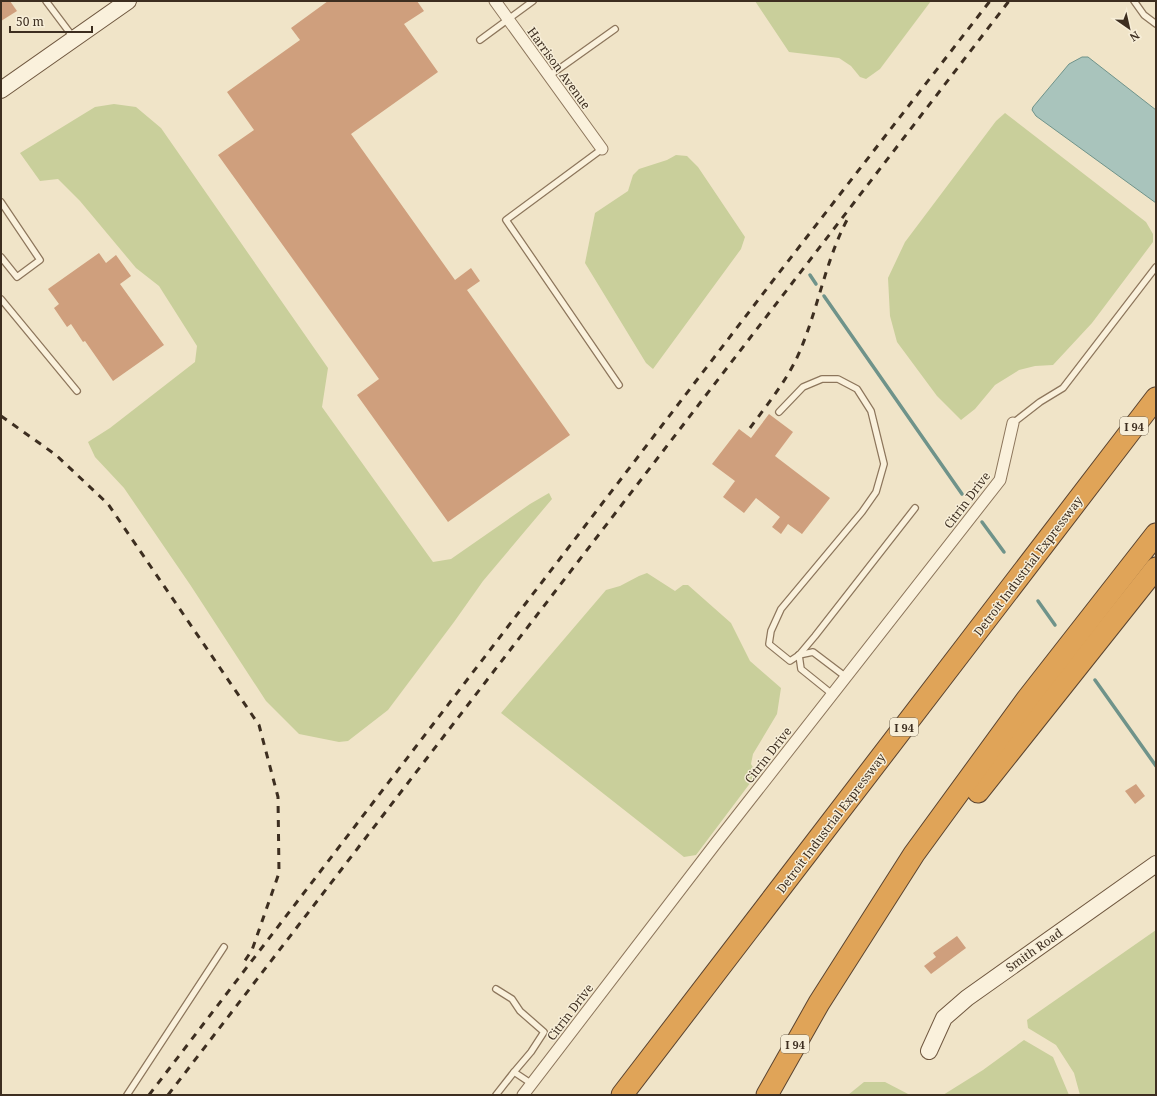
<svg xmlns="http://www.w3.org/2000/svg" width="1157" height="1096" viewBox="0 0 1157 1096" font-family="'Noto Serif',serif">
	<rect width="100%" height="100%" fill="#f0e4c8"/>
	<g fill="#c9cf9b">
		<path d="M 755,1 L 931,1 L 880,69 L 866,79 L 860,77 L 851,66 L 839,58 L 789,52 Z"/>
		<path d="M 114,104 L 136,107 L 161,128 L 328,368 L 322,407 L 433,562 L 451,559 L 530,504 L 549,493 L 552,499 L 483,581 L 454,622 L 388,710 L 348,741 L 339,742 L 299,734 L 266,701 L 191,586 L 124,488 L 95,457 L 88,442 L 110,428 L 195,362 L 197,346 L 159,286 L 136,268 L 80,201 L 58,179 L 40,181 L 20,153 L 95,107 Z"/>
		<path d="M 1005,113 L 1146,222 L 1153,234 L 1153,242 L 1092,323 L 1053,365 L 1035,366 L 1019,370 L 995,385 L 975,409 L 961,420 L 937,396 L 897,342 L 890,316 L 888,278 L 905,242 L 996,121 Z"/>
		<path d="M 676,155 L 687,156 L 698,167 L 745,237 L 741,249 L 653,369 L 646,363 L 585,263 L 595,213 L 628,191 L 633,175 L 639,169 L 667,160 Z"/>
		<path d="M 647,573 L 675,591 L 683,585 L 688,585 L 731,623 L 750,661 L 781,688 L 777,714 L 753,754 L 751,764 L 757,774 L 696,855 L 684,857 L 501,713 L 606,590 L 620,586 L 639,576 Z"/>
		<path d="M 1156,930 L 1156,1095 L 1080,1095 L 1074,1073 L 1056,1045 L 1028,1028 L 1027,1020 Z"/>
		<path d="M 1024,1040 L 1053,1057 L 1069,1095 L 943,1095 L 983,1070 Z"/>
		<path d="M 864,1082 L 885,1082 L 910,1095 L 848,1095 Z"/>
	</g>
	<path fill="#a9c4bc" stroke="#6f938a" d="M 1082,57 L 1088,57 L 1156,110 L 1156,203 L 1036,116 L 1032,110 L 1033,107 L 1069,64 Z"/>
	<g fill="none" stroke-linecap="round" stroke-linejoin="round">
		<g stroke="#6f938a" stroke-width="3.5">
			<path d="M 810,275 L 816,284"/>
			<path d="M 824,296 L 962,494"/>
			<path d="M 982,522 L 1004,552"/>
			<path d="M 1038,601 L 1055,625"/>
			<path d="M 1095,680 L 1156,766"/>
		</g>
	</g>
	<g fill="#cf9f7d">
		<path d="M 1,1 L 10,1 L 17,11 L 1,21 Z"/>
		<path d="M 328,1 L 417,1 L 424,11 L 404,24 L 438,72 L 351,134 L 455,280 L 471,268 L 480,281 L 467,290 L 570,435 L 448,522 L 357,395 L 379,379 L 218,155 L 254,130 L 227,92 L 300,40 L 291,28 Z"/>
		<path d="M 99,253 L 106,263 L 116,255 L 131,276 L 120,284 L 164,345 L 113,381 L 85,341 L 83,342 L 71,324 L 67,327 L 54,308 L 59,304 L 48,289 Z"/>
		<path d="M 769,414 L 793,432 L 775,456 L 830,498 L 802,534 L 788,524 L 781,534 L 772,527 L 780,517 L 756,498 L 744,513 L 723,497 L 735,481 L 712,464 L 739,429 L 751,438 Z"/>
		<path d="M 1136,784 L 1145,796 L 1135,804 L 1125,791 Z"/>
		<path d="M 957,936 L 966,948 L 931,974 L 924,966 L 936,957 L 933,953 Z"/>
	</g>
	<g fill="none" stroke-linecap="round" stroke-linejoin="round">
		<g stroke="#8d765c" stroke-width="8">
			<g id="lane">
				<path d="M 46,1 L 73,37"/>
				<path d="M 1134,1 L 1144,15 L 1156,24"/>
				<path d="M 480,40 L 533,1"/>
				<path d="M 549,76 L 615,29"/>
				<path d="M 602,149 L 506,220 L 619,385"/>
				<path d="M 1,202 L 40,260 L 17,277 L 1,257"/>
				<path d="M 1,299 L 77,391"/>
				<path d="M 779,412 L 803,387 L 822,379 L 838,379 L 857,389 L 871,411 L 884,464 L 876,492 L 862,512 L 781,609 L 771,631 L 769,644 L 790,661 L 799,655 L 815,636 L 915,508"/>
				<path d="M 1013,423 L 1040,402 L 1063,388 L 1156,267"/>
				<path d="M 799,655 L 813,652 L 846,677"/>
				<path d="M 799,655 L 801,669 L 832,694"/>
				<path d="M 496,989 L 512,999 L 520,1011 L 544,1032 L 531,1052 L 514,1072"/>
				<path d="M 127,1095 L 224,947"/>
				<path d="M 496,1095 L 514,1072 L 532,1084"/>
			</g>
		</g>
		<g stroke="#8d765c" stroke-width="13">
			<g id="street">
				<path d="M 495,1 L 602,149"/>
				<path d="M 523,1095 L 716,843 L 1000,480 L 1013,423"/>
			</g>
		</g>
		<g stroke="#6f573f" stroke-width="18">
			<g id="secondary">
				<path d="M 1,90 L 128,1"/>
				<path d="M 929,1051 L 944,1018 L 967,998 L 1156,864"/>
			</g>
		</g>
		<g stroke="#5b4430" stroke-width="23">
			<g id="highway">
				<path d="M 978,792 L 1156,568"/>
				<path d="M 622,1095 L 1156,398"/>
				<path d="M 767,1095 L 819,1003 L 914,854 L 1027,699 L 1156,534"/>
			</g>
		</g>
		<use href="#lane" stroke="#faf1dc" stroke-width="5.5"/>
		<use href="#street" stroke="#faf1dc" stroke-width="11"/>
		<use href="#secondary" stroke="#faf1dc" stroke-width="16"/>
		<use href="#highway" stroke="#e0a458" stroke-width="21"/>
		<g stroke="#3d2e20" stroke-width="3" stroke-dasharray="7 7" stroke-linecap="butt">
			<path d="M 1,416 L 56,455 L 108,504 L 259,725 L 278,797 L 279,873 L 252,950 L 242,965"/>
			<path d="M 750,428 C 769,402 790,377 802,346 C 819,304 826,260 847,220"/>
			<path d="M 149,1095 L 775,278 L 990,1"/>
			<path d="M 168,1095 L 1009,1"/>
		</g>
	</g>
	<g text-anchor="middle" dominant-baseline="central" stroke-width="3" stroke-linejoin="round" paint-order="stroke">
		<g fill="#f7eed8" stroke="#756857" stroke-width="1">
			<rect x="1120" y="417" width="28" height="18" rx="3"/>
			<rect x="890" y="718" width="28" height="18" rx="3"/>
			<rect x="781" y="1035" width="28" height="18" rx="3"/>
		</g>
		<g font-size="11" font-weight="bold" fill="#3d2e20">
			<text x="1134" y="426">I 94</text>
			<text x="904" y="727">I 94</text>
			<text x="795" y="1044">I 94</text>
		</g>
		<g font-size="12" fill="#3d2e20" stroke="#f7eed8">
			<text transform="translate(559 68) rotate(54)">Harrison Avenue</text>
			<text transform="translate(967 500) rotate(-53)">Citrin Drive</text>
			<text transform="translate(1028 566) rotate(-53)">Detroit Industrial Expressway</text>
			<text transform="translate(768 755) rotate(-52)">Citrin Drive</text>
			<text transform="translate(831 823) rotate(-53)">Detroit Industrial Expressway</text>
			<text transform="translate(1034 950) rotate(-35)">Smith Road</text>
			<text transform="translate(570 1012) rotate(-53)">Citrin Drive</text>
		</g>
	</g>
	<rect width="1157" height="1096" fill="none" stroke="#3d2e20" stroke-width="4"/>
	<g transform="translate(1129 28) rotate(146)" stroke="#f7eed8" stroke-width="3" paint-order="stroke">
	<path d="M0-3L7 15L0 10L-7 15Z" fill="#3d2e20"/>
	<text y="-6" font-size="11" font-weight="bold" text-anchor="middle" fill="#3d2e20">N</text>
	</g>
	<path d="M10 26v6h82v-6" fill="none" stroke="#3d2e20" stroke-width="2"/>
	<text x="16" y="26" font-size="12" fill="#3d2e20" stroke="#f7eed8" stroke-width="3" paint-order="stroke">50 m</text>
</svg>
